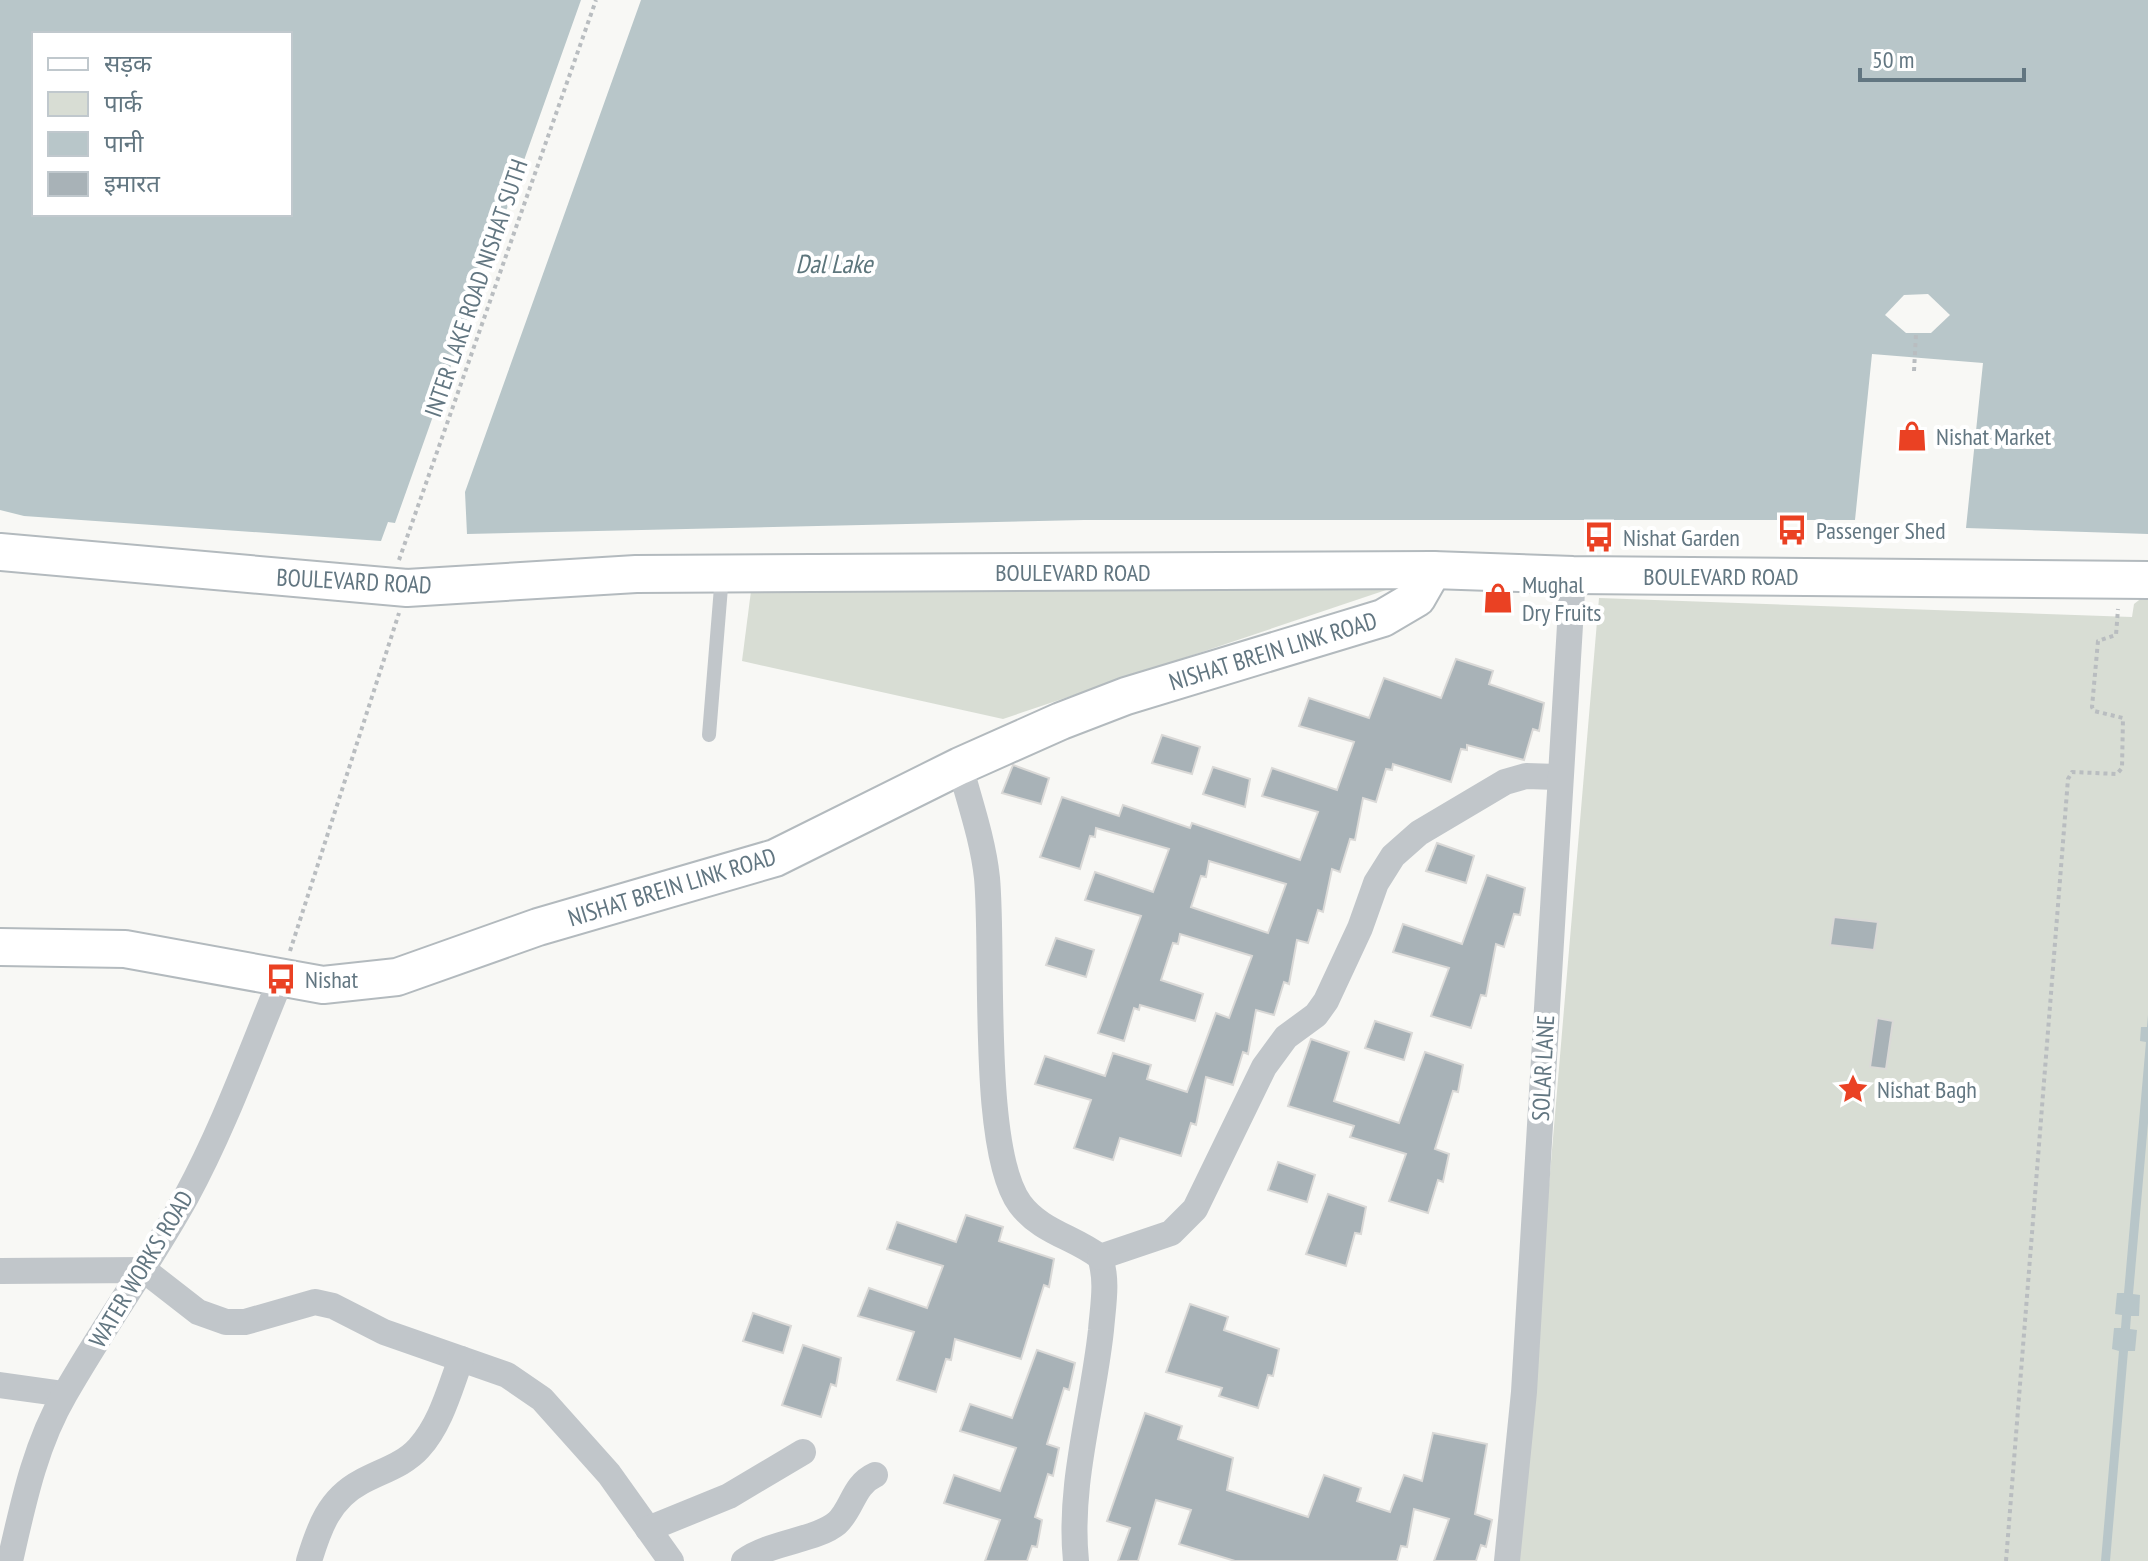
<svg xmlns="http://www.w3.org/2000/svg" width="2148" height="1561" viewBox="0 0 2148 1561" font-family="'PT Sans Narrow','Noto Sans Devanagari',sans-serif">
	<rect width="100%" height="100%" fill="#f8f8f5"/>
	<g fill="#d8ddd4">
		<path d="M 1398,586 L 1003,719 L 742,661 L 751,591 Z"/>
		<path d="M 2148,593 L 2148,1561 L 1517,1561 L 1599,598 L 2132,617 L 2134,604 Z"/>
	</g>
	<g fill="#b8c6c9" fill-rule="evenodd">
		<path d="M 0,0 L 581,0 L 395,523 L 388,522 L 381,541 L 24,516 L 0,510 ZM 34,34 L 290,34 L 290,214 L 34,214 Z"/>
		<path d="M 641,0 L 2148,0 L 2148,534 L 1966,528 L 1983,363 L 1872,354 L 1855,520 L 1084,520 L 467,534 L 465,492 Z"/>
		<path d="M 2148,1015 L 2148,1123 L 2133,1294 L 2140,1295 L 2139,1316 L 2131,1316 L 2130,1329 L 2137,1330 L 2135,1351 L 2128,1351 L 2110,1561 L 2101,1561 L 2119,1351 L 2112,1349 L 2114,1328 L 2121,1328 L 2122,1315 L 2115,1314 L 2117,1293 L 2124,1293 L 2146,1042 L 2140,1041 L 2141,1027 L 2147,1027 Z"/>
	</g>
	<path fill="#f8f8f5" d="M 1928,294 L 1950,315 L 1931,333 L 1906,333 L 1885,315 L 1904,295 Z"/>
	<g fill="#a8b2b7" stroke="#dad9d7" stroke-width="2" fill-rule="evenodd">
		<path d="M 1456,659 L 1493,671 L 1489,684 L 1544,703 L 1539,731 L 1533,729 L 1524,760 L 1467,745 L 1467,750 L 1461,749 L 1451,782 L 1393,764 L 1392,770 L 1386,769 L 1376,802 L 1363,798 L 1355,840 L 1350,839 L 1340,872 L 1332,869 L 1323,912 L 1318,910 L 1308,943 L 1297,940 L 1289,984 L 1284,982 L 1274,1015 L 1256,1010 L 1248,1054 L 1243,1052 L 1233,1085 L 1206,1077 L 1196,1125 L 1191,1123 L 1181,1156 L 1120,1138 L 1113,1160 L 1074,1148 L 1091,1100 L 1035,1084 L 1045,1056 L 1105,1076 L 1113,1053 L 1151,1065 L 1147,1079 L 1187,1092 L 1216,1013 L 1229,1018 L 1252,956 L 1180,934 L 1178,944 L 1173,943 L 1161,980 L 1203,994 L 1195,1021 L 1140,1005 L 1139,1010 L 1134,1008 L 1124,1041 L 1098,1033 L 1141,916 L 1085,900 L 1095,872 L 1153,892 L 1169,849 L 1096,828 L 1095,837 L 1090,836 L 1080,869 L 1040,857 L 1062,797 L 1119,816 L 1123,805 L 1190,828 L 1192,823 L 1300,860 L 1318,812 L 1262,796 L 1272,768 L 1337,790 L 1354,742 L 1299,726 L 1309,698 L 1369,718 L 1384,678 L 1441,698 ZM 1209,861 L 1286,884 L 1268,933 L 1191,907 L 1201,876 L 1206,877 Z"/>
		<path d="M 1162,735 L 1200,747 L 1192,774 L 1152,763 Z"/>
		<path d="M 1013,765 L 1049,778 L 1041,804 L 1002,793 Z"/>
		<path d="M 1213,767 L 1250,779 L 1245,807 L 1203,794 Z"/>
		<path d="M 1437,843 L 1474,856 L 1466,883 L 1426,871 Z"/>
		<path d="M 1487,875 L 1525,888 L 1520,915 L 1514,914 L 1504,947 L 1496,944 L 1486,996 L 1481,995 L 1471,1028 L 1431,1016 L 1449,968 L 1393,952 L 1403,924 L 1462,944 Z"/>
		<path d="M 1834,917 L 1878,922 L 1874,950 L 1830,945 Z"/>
		<path d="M 1056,938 L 1094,950 L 1086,977 L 1046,965 Z"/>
		<path d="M 1877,1018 L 1893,1021 L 1886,1069 L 1870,1067 Z"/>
		<path d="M 1375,1021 L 1412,1033 L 1404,1060 L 1365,1048 Z"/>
		<path d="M 1311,1039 L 1349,1052 L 1334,1101 L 1399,1123 L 1425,1052 L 1463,1065 L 1458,1092 L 1453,1091 L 1435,1149 L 1449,1154 L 1443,1182 L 1438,1180 L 1428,1213 L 1389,1201 L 1406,1154 L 1350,1137 L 1354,1126 L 1288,1106 Z"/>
		<path d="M 1278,1162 L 1315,1175 L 1307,1202 L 1268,1190 Z"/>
		<path d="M 1328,1194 L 1366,1207 L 1361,1234 L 1355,1233 L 1346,1266 L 1306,1254 Z"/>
		<path d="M 966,1215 L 1003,1227 L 999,1241 L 1054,1259 L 1049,1287 L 1044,1285 L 1021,1359 L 955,1339 L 951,1360 L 946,1359 L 936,1392 L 897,1380 L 914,1332 L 858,1316 L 869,1288 L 927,1308 L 943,1266 L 887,1249 L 897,1222 L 956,1242 Z"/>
		<path d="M 1190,1304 L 1228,1317 L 1224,1330 L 1279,1349 L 1273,1376 L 1268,1375 L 1258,1408 L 1219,1396 L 1222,1388 L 1166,1372 Z"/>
		<path d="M 753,1313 L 791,1326 L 783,1353 L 743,1341 Z"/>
		<path d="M 803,1345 L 841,1358 L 836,1386 L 831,1384 L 821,1417 L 782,1405 Z"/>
		<path d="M 1037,1350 L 1075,1363 L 1069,1390 L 1064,1388 L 1047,1444 L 1059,1448 L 1053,1476 L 1048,1474 L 1035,1517 L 1042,1520 L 1037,1547 L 1032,1546 L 1027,1561 L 985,1561 L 1000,1520 L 944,1503 L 954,1475 L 1000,1491 L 1016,1448 L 960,1431 L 970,1404 L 1012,1418 Z"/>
		<path d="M 1145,1413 L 1182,1426 L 1178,1439 L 1233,1458 L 1227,1490 L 1308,1517 L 1324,1475 L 1361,1488 L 1357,1501 L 1390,1512 L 1404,1475 L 1422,1481 L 1433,1433 L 1487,1444 L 1475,1514 L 1492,1520 L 1486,1547 L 1481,1545 L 1476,1561 L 1434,1561 L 1449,1519 L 1414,1509 L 1407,1547 L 1401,1546 L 1397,1561 L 1235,1561 L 1179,1544 L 1191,1510 L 1156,1500 L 1138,1561 L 1118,1561 L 1130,1528 L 1107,1521 Z"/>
	</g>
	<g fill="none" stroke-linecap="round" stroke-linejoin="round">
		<g stroke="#b3babe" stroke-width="40">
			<g id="secondary">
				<path d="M 0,552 L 407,588 L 636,574 L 1433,570 L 1573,575 L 2148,580"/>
				<path d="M 0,947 L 125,949 L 323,985 L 397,977 L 538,927 L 775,858 L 960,766 L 1061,721 L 1126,696 L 1383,618 L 1417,598 L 1433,570"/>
			</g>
		</g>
		<g stroke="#b9bdc0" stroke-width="4" stroke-dasharray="4 4" stroke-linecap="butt">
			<path d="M 1914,371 L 1916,334"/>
			<path d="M 399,560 L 596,0"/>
			<path d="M 290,951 L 399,613"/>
			<path d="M 2006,1561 L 2068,779 L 2072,772 L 2117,774 L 2122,768 L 2123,718 L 2094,711 L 2092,707 L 2098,641 L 2116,635 L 2118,609"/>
		</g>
		<path stroke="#c1c6ca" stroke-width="14" d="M 709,735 L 722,575"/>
		<g stroke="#c1c6ca" stroke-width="26">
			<path d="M 960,766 C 970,803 983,840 987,878 C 994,952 980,1150 1020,1204 C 1041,1232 1074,1237 1100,1257 C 1108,1281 1103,1305 1101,1330 C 1093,1406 1068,1484 1076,1561"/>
			<path d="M 1100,1257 L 1171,1233 L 1195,1209 L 1264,1067 L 1286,1037 L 1316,1015 L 1326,1001 L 1360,928 L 1376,883 L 1393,856 L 1419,833 L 1505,782 L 1526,776 L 1558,777"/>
			<path d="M 0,1271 L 144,1270 L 198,1312 L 226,1322 L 245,1322 L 315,1302 L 333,1306 L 384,1332 L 507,1375 L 542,1399 L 609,1474 L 671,1561"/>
			<path d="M 0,1385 L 64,1394"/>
			<path d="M 648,1529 L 729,1496 L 803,1452"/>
			<path d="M 10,1561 C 23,1504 35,1445 65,1394 C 103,1327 149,1264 186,1197 C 224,1127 251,1051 281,979"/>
			<path d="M 309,1561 C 319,1528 329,1499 361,1482 C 381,1471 404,1465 419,1448 C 441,1424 450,1388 461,1359"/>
			<path d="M 744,1561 C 770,1542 817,1540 837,1523 C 853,1508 853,1485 875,1475"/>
			<path d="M 1507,1561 L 1524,1392 L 1573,575"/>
		</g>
		<use href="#secondary" stroke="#fff" stroke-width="36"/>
	</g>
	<defs>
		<g id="shop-bare" transform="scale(2.4)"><path d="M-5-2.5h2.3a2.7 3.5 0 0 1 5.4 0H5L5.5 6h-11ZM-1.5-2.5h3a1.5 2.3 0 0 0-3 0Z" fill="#ea4123" stroke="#fff" stroke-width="2.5" paint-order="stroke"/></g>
		<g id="bus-bare" transform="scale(2.4)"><path d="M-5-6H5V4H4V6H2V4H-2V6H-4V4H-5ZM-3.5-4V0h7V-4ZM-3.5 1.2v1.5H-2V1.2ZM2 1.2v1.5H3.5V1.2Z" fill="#ea4123" stroke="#fff" stroke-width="2.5" paint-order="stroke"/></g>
		<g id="sight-bare" transform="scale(2.4)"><path d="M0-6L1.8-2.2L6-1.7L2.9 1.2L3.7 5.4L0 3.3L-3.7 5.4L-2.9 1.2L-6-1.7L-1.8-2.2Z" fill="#ea4123" stroke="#fff" stroke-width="2.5" paint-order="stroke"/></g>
	</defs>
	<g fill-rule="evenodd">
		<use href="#shop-bare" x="1912" y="436"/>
		<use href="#bus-bare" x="1792" y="530"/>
		<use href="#bus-bare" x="1599" y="537"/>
		<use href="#shop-bare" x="1498" y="598"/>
		<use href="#bus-bare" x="281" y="979"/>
		<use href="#sight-bare" x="1853" y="1089"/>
	</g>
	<g text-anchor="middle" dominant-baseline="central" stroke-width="8" stroke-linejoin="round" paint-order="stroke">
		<g font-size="24" fill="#627681" stroke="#fff">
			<text transform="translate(476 288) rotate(-71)">INTER LAKE ROAD NISHAT SUTH</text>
			<text x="1073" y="572">BOULEVARD ROAD</text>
			<text x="1721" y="576">BOULEVARD ROAD</text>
			<text transform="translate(354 581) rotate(3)">BOULEVARD ROAD</text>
			<text transform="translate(1273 651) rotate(-17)">NISHAT BREIN LINK ROAD</text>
			<text transform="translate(672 887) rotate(-17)">NISHAT BREIN LINK ROAD</text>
			<text transform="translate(1543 1068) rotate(-87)">SOLAR LANE</text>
			<text transform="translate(141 1269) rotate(-59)">WATER WORKS ROAD</text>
		</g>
		<g font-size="24" fill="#627681" stroke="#fff" text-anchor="start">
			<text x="1936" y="436">Nishat Market</text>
			<text x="1816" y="530">Passenger Shed</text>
			<text x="1623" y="537">Nishat Garden</text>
			<text x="1522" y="584">Mughal<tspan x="1522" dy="28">Dry Fruits</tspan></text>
			<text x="305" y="979">Nishat</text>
			<text x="1877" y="1089">Nishat Bagh</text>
		</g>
		<g font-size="26" font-style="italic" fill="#5d767c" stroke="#fff">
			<text x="834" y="263">Dal Lake</text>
		</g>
	</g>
	<rect x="32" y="32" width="260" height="184" fill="#ffffff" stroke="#c0c8cd" stroke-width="2"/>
	<rect x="48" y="58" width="40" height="12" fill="#ffffff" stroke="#c0c8cd" stroke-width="2"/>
	<text x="104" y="72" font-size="24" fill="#627681">सड़क</text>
	<rect x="48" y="92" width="40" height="24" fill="#d8ddd4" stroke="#c0c8cd" stroke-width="2"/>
	<text x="104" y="112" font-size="24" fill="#627681">पार्क</text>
	<rect x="48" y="132" width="40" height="24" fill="#b8c6c9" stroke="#c0c8cd" stroke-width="2"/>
	<text x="104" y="152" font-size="24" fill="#627681">पानी</text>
	<rect x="48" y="172" width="40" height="24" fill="#a8b2b7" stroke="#c0c8cd" stroke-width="2"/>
	<text x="104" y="192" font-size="24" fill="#627681">इमारत</text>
	<path d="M1860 68v12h164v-12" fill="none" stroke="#627681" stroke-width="4"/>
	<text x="1872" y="68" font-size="24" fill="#627681" stroke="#ffffff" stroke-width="6" paint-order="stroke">50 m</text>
</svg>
